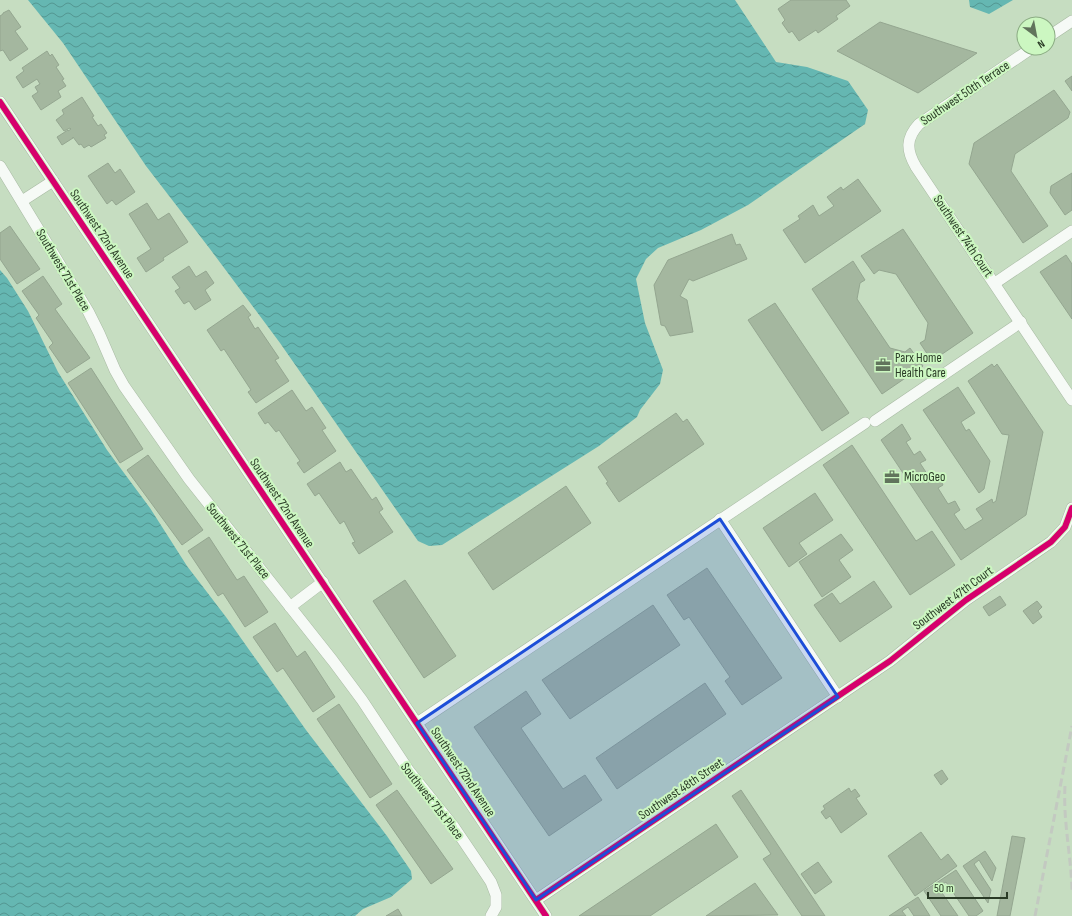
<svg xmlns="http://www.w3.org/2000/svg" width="1072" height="916" viewBox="0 0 1072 916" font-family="'Sofia Sans Condensed',sans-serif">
	<defs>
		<pattern id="water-waves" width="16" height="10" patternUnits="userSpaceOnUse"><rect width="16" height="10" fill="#65b7b2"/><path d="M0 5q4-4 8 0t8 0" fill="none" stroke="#539691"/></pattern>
	</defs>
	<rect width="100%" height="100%" fill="#c6ddc1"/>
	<g fill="url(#water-waves)">
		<path d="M 28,0 L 735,0 L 776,62 L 807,67 L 848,81 L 868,110 L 865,124 L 748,205 L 701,230 L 658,248 L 646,259 L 636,279 L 645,323 L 663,370 L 660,384 L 640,410 L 637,417 L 599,446 L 442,545 L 429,546 L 418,541 L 280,343 L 210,249 L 146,166 L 63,43 Z"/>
		<path d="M 969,0 L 1013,0 L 989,14 L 970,7 Z"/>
		<path d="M 0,270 L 7,278 L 28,311 L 58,372 L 107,450 L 150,508 L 187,566 L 226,617 L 306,730 L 387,836 L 411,871 L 412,879 L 391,897 L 363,909 L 355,916 L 0,916 Z"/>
	</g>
	<g fill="#a4b79f" stroke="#94a690">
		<path d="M 791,0 L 846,0 L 850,6 L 836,16 L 838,19 L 818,33 L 816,30 L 799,41 L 792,31 L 789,33 L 782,23 L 785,20 L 778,9 Z"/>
		<path d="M 9,10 L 21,27 L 15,31 L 28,49 L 10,61 L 3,50 L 0,51 L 0,16 L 3,14 L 3,13 Z"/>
		<path d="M 880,22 L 977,53 L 918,93 L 837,51 Z"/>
		<path d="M 47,51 L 50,56 L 52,54 L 59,65 L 56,67 L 64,79 L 62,80 L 66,86 L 58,91 L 61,97 L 41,110 L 32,96 L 38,92 L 35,87 L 40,84 L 37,79 L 23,88 L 16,77 L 24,71 L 22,68 Z"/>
		<path d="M 1072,76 L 1072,91 L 1065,81 Z"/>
		<path d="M 1054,90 L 1070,112 L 1068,118 L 1015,154 L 1011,171 L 1048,226 L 1023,243 L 969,164 L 974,143 Z"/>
		<path d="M 82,97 L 94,116 L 92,117 L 98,126 L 101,124 L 107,133 L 104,135 L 106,138 L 91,147 L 89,145 L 84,148 L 81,144 L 79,145 L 73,137 L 73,138 L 62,145 L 57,137 L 68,130 L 68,131 L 71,129 L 70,128 L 64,131 L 56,120 L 64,114 L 62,110 Z"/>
		<path d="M 108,163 L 115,173 L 120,169 L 135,192 L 116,205 L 112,200 L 107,204 L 88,176 Z"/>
		<path d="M 1072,173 L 1072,210 L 1065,215 L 1050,193 L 1051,186 Z"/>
		<path d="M 858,179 L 881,211 L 805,263 L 783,230 L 800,219 L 798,216 L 813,205 L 819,216 L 834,206 L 827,197 L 841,187 L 843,190 Z"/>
		<path d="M 147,203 L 158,220 L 169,213 L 188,242 L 163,258 L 164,260 L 146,272 L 137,258 L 151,249 L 129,214 Z"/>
		<path d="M 10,226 L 40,269 L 17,284 L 0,259 L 0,233 Z"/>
		<path d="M 903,229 L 973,333 L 932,361 L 920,343 L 925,340 L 928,323 L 896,274 L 879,270 L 874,274 L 861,256 Z"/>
		<path d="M 732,234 L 736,245 L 740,244 L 747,259 L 693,281 L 689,279 L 680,296 L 687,300 L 693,332 L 670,336 L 665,326 L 661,325 L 654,285 L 668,260 Z"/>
		<path d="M 1066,255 L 1072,264 L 1072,319 L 1040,272 Z"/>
		<path d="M 853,261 L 865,280 L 860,283 L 857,299 L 890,348 L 905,352 L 910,348 L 923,366 L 882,394 L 812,289 Z"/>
		<path d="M 189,266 L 196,277 L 206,271 L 214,283 L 205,290 L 211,300 L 195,310 L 189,301 L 184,304 L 175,291 L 180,288 L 172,277 Z"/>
		<path d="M 43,276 L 62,304 L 55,309 L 90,358 L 67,373 L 49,347 L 53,343 L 36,318 L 39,315 L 22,291 Z"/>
		<path d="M 775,303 L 849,413 L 822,431 L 748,320 Z"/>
		<path d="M 243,305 L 251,315 L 248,317 L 255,329 L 258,327 L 279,358 L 275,360 L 289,381 L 256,403 L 248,392 L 251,390 L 224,349 L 221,351 L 207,330 Z"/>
		<path d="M 992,364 L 994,367 L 997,364 L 1043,432 L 1026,515 L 961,560 L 881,440 L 902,424 L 911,439 L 906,442 L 914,455 L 920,451 L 926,460 L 920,463 L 931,480 L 938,475 L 943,485 L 938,488 L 948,504 L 955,501 L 960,510 L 954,514 L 965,530 L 983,519 L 976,509 L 992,499 L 993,503 L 996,501 L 1009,435 L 1002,434 L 968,381 Z"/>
		<path d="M 91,368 L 143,449 L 120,463 L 68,383 Z"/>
		<path d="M 958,387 L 975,413 L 961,422 L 966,431 L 969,429 L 990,461 L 984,489 L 979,493 L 923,410 Z"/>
		<path d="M 292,390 L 306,411 L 312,407 L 326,428 L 322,430 L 336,451 L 304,473 L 297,463 L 300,461 L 279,430 L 276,432 L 268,422 L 265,424 L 258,413 Z"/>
		<path d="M 676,413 L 683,422 L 687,419 L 704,444 L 619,502 L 606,483 L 608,482 L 598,467 Z"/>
		<path d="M 852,445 L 916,541 L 932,531 L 955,565 L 910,595 L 823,465 Z"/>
		<path d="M 148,455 L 203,530 L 182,545 L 127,470 Z"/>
		<path d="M 340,462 L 346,472 L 351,469 L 372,500 L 376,497 L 383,509 L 379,512 L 393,532 L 359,554 L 352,543 L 355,542 L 344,521 L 340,524 L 319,493 L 315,496 L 307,484 Z"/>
		<path d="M 566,486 L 591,523 L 493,590 L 468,553 Z"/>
		<path d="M 815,493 L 833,520 L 799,543 L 807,554 L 789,567 L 763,528 Z"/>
		<path d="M 841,534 L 853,550 L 839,560 L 851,577 L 822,597 L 799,562 Z"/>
		<path d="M 209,537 L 237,580 L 244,576 L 268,612 L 245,627 L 223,593 L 218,596 L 188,551 Z"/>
		<path d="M 707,568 L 782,678 L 742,705 L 725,681 L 730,677 L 689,617 L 684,620 L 667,595 Z"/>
		<path d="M 405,580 L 456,656 L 424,678 L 373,601 Z"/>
		<path d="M 874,581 L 892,607 L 840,642 L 814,605 L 832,593 L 840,604 Z"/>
		<path d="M 1000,596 L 1006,605 L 989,616 L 983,607 Z"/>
		<path d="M 1037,601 L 1042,607 L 1038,611 L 1042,617 L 1033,624 L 1023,611 Z"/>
		<path d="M 653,605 L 680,645 L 570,719 L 542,680 Z"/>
		<path d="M 275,623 L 297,657 L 305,651 L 335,697 L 313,712 L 283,668 L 277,672 L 253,637 Z"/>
		<path d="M 705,683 L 726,714 L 617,789 L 596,758 Z"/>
		<path d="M 526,691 L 541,714 L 521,728 L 563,789 L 585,775 L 602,800 L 549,836 L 474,727 Z"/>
		<path d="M 339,704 L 392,784 L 370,798 L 317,719 Z"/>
		<path d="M 942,770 L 948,779 L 941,785 L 934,775 Z"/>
		<path d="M 849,788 L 851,792 L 855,789 L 860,796 L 856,798 L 867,814 L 841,833 L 830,816 L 826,819 L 821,812 L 825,809 L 823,806 Z"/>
		<path d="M 397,790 L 453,869 L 431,884 L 376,805 Z"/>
		<path d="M 741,790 L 825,916 L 802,916 L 763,859 L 771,854 L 732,796 Z"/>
		<path d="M 716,824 L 738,857 L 650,916 L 579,916 Z"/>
		<path d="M 921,832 L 941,860 L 948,854 L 957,866 L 915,896 L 888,856 Z"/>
		<path d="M 1012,836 L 1025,838 L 1010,916 L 997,916 Z"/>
		<path d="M 985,851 L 996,868 L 992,881 L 979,860 L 974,864 L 991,890 L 988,903 L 963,866 Z"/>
		<path d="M 818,862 L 832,882 L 815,894 L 801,874 Z"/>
		<path d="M 956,870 L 983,911 L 976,916 L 969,916 L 946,882 L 938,887 L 958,916 L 941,916 L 924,891 Z"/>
		<path d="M 755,883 L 778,915 L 706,916 Z"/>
		<path d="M 918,897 L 930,916 L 914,916 L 908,907 L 902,911 L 906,916 L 889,916 Z"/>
		<path d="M 398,909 L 402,916 L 386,916 Z"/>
	</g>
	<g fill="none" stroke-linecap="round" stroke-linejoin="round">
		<g stroke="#a8baa3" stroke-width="12">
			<g id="minor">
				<path d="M 1048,37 L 1072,21"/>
				<path d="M 1032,48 L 919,124 C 906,138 906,150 916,167 L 1072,400"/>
				<path d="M 0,102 L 546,916"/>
				<path d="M 0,166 L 88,311 L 99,333 L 115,370 L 124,386 L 189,479 L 333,661 L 362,700 L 409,771 L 454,827 L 479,864 L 491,882 L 496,895 L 496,907 L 491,916"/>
				<path d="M 22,201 L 53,181"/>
				<path d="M 995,283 L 1072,231"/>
				<path d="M 875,421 L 1021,322"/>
				<path d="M 720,519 L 838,697"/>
				<path d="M 290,607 L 323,582"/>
				<path d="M 417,723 L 865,423"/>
				<path d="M 536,900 L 890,661 L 966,600 L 1051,542 L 1065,527 L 1072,508"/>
			</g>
		</g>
		<use href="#minor" stroke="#f6faf6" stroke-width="11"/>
		<g stroke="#c3c9c1" stroke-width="3" stroke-dasharray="8 4" stroke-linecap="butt">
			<path d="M 1065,786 C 1063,821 1071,855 1072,890"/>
			<path d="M 1035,916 L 1072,726"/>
		</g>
		<g stroke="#ccf7c1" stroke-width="8">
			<g id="cycleway">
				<path d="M 0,102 L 546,916"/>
				<path d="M 536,900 L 890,661 L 966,600 L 1051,542 L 1065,527 L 1072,508"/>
			</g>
		</g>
		<use href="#cycleway" stroke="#d6006c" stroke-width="6"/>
	</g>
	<path fill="#1d4ed8" fill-opacity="0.2" stroke="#1d4ed8" stroke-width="3" stroke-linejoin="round" d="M 720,519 L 838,697 L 536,900 L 417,723 Z"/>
	<defs>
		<g id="office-bare" transform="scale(1.2)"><path d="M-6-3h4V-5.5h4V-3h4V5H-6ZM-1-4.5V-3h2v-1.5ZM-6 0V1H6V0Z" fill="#61745c" stroke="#ccf7c1" stroke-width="2.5" paint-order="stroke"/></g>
	</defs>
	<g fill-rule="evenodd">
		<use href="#office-bare" x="883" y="365"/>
		<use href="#office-bare" x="892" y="477"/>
	</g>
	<g text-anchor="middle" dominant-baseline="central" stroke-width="4" stroke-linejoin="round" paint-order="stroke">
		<g font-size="13" fill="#2a3b26" stroke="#ccf7c1">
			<text transform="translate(965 93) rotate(-34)">Southwest 50th Terrace</text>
			<text transform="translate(102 234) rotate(56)">Southwest 72nd Avenue</text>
			<text transform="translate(963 236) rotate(56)">Southwest 74th Court</text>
			<text transform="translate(63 270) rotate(59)">Southwest 71st Place</text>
			<text transform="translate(282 503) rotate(56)">Southwest 72nd Avenue</text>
			<text transform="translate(238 541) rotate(51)">Southwest 71st Place</text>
			<text transform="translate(953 598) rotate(-37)">Southwest 47th Court</text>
			<text transform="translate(463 772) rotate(56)">Southwest 72nd Avenue</text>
			<text transform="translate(681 789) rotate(-34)">Southwest 48th Street</text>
			<text transform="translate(432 801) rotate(52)">Southwest 71st Place</text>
		</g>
		<g font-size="13" fill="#2a3b26" stroke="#ccf7c1" text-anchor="start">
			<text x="895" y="358">Parx Home<tspan x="895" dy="15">Health Care</tspan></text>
			<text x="904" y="477">MicroGeo</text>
		</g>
	</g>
	<g transform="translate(1036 36) rotate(148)"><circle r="19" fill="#ccf7c1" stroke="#8bac83"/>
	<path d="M0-3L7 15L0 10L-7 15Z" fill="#61745c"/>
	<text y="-6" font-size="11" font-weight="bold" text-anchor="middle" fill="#2a3b26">N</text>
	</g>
	<path d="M928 892v6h79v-6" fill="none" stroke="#2a3b26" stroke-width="2"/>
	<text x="934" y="892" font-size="12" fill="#2a3b26" stroke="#ccf7c1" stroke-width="3" paint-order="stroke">50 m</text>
</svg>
